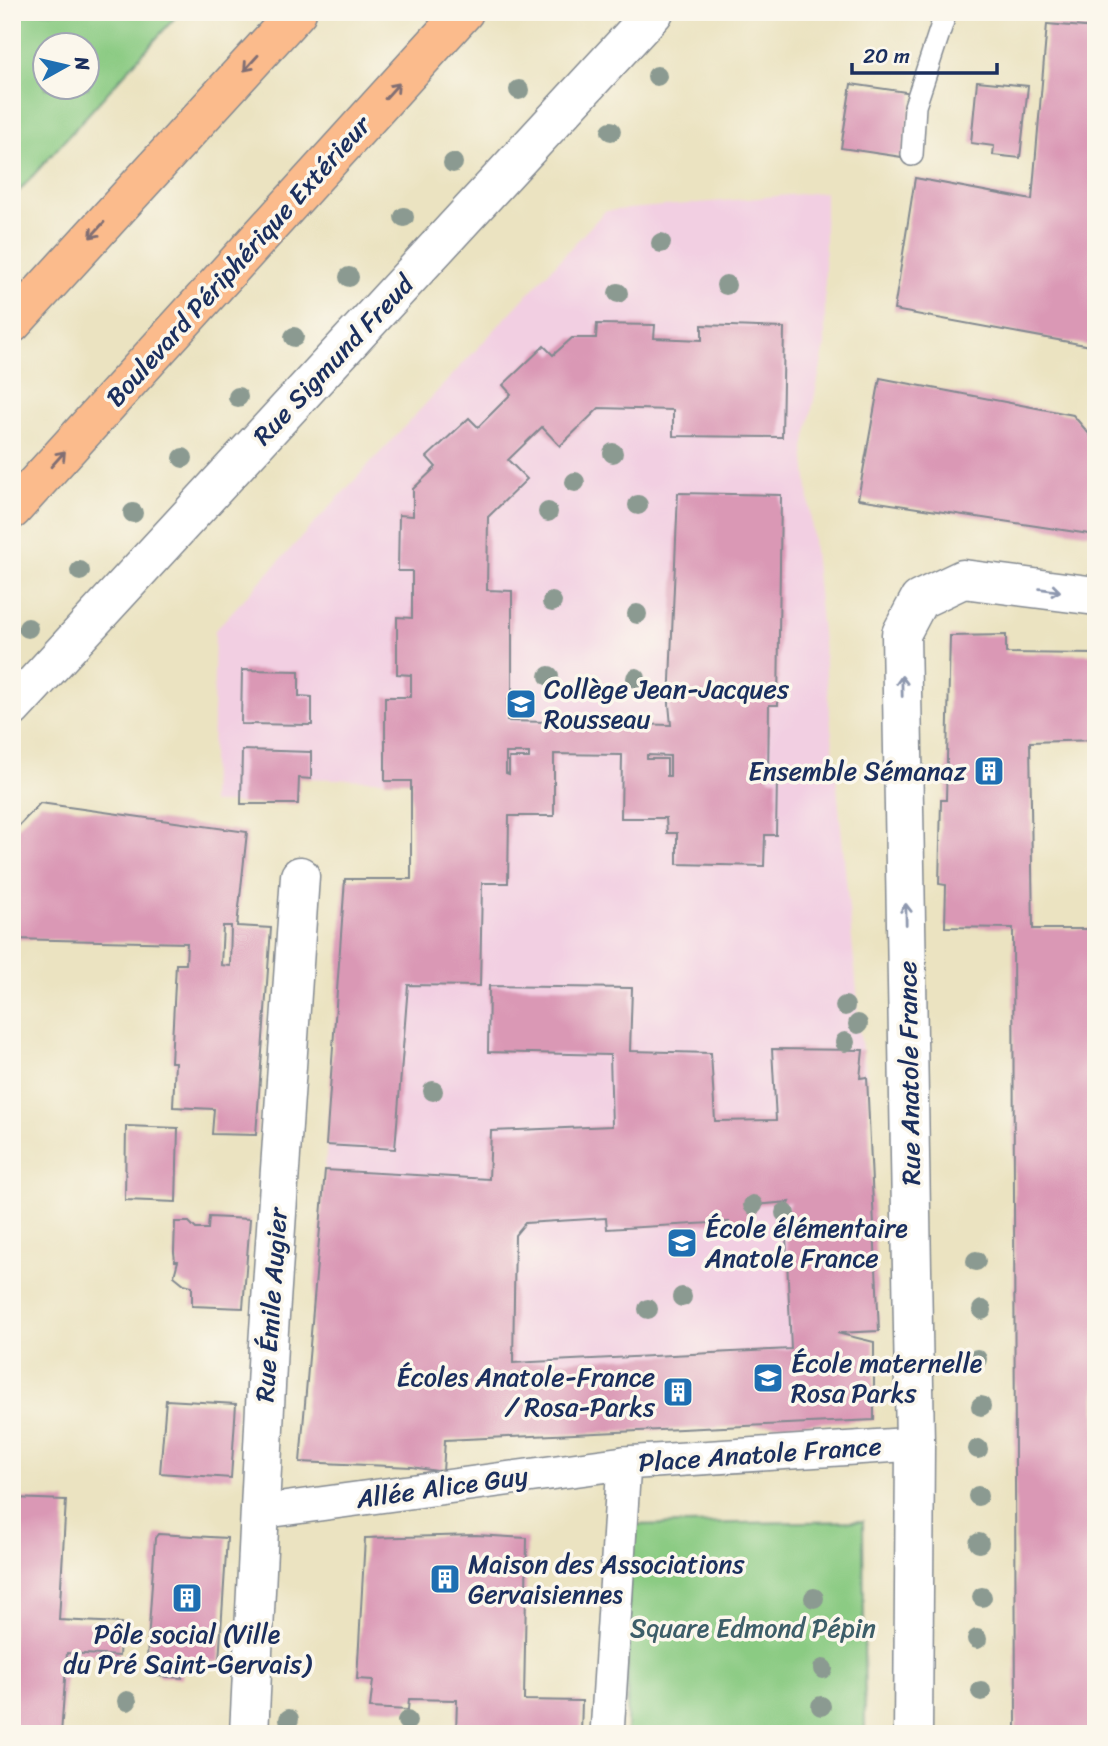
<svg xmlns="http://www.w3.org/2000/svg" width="1108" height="1746" viewBox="0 0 1108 1746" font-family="Sriracha,sans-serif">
	<rect width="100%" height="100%" fill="#fbf7ec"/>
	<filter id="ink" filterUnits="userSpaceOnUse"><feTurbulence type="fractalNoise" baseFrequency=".0143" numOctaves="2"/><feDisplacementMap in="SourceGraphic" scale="14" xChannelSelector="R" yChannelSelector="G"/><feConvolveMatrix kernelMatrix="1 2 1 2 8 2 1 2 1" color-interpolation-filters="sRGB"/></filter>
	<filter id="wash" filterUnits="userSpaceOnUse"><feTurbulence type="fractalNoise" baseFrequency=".00686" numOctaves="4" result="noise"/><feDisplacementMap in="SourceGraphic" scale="28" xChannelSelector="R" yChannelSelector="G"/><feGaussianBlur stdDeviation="1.57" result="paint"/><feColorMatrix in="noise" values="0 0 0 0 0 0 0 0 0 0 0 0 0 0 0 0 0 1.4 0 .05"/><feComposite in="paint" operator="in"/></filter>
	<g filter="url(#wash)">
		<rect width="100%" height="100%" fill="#ebe3c1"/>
		<path fill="#f2cfe2" d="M 825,192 L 825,346 L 804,448 L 857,991 L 858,1024 L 867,1077 L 879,1331 L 838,1333 L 874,1342 L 874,1420 L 480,1438 L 325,1170 L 345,879 L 411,879 L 411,781 L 299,778 L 298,804 L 211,803 L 215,630 L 605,211 Z"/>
		<g fill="#8bcb83" stroke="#537d70" stroke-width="2" fill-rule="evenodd">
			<path d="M 12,12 L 180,12 L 12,199 ZM 46,46 L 88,46 L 88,88 L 46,88 Z"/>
			<path d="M 863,1521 L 865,1734 L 627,1734 L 629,1525 Z"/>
		</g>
		<g id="blocks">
			<g fill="#da98b5" fill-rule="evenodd">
				<path d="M 1047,24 L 1096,28 L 1096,347 L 894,310 L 915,178 L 1032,200 Z"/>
				<path d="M 977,81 L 1028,86 L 1020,158 L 993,155 L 994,146 L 971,143 Z"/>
				<path d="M 851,84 L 913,93 L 902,157 L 841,148 Z"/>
				<path d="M 597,324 L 655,325 L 654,338 L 702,340 L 702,325 L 784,328 L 782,437 L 673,436 L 673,410 L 599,408 L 560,446 L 542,427 L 508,460 L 527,479 L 488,517 L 487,590 L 512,591 L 512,700 L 508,700 L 507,721 L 671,725 L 669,704 L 678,493 L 781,495 L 778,705 L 769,705 L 768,778 L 777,779 L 776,835 L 765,835 L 764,866 L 677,864 L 677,833 L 667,833 L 666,818 L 621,818 L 622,755 L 554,754 L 554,816 L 509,816 L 508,883 L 482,883 L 480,986 L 408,985 L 395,1149 L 326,1145 L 345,879 L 411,879 L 411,781 L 385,781 L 385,697 L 411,697 L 411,675 L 397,674 L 397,617 L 412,618 L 412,571 L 398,571 L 399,515 L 413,516 L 413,489 L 436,467 L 427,457 L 469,418 L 478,427 L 511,394 L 503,385 L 544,346 L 553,355 L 572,338 L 596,338 ZM 506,753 L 529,753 L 529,758 L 509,758 L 509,774 L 506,773 ZM 647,755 L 670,756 L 670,776 L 667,776 L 667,759 L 647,759 Z"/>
				<path d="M 880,378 L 1073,415 L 1096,442 L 1096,535 L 858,499 Z"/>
				<path d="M 1006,635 L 1006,653 L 1096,654 L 1096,740 L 1030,742 L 1033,929 L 1096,929 L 1096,1734 L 1016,1734 L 1013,928 L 945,927 L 946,885 L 939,884 L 941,800 L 946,800 L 950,636 Z"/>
				<path d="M 242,670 L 299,671 L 299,696 L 312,697 L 312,725 L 241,724 Z"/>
				<path d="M 242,750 L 311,752 L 311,779 L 299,778 L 298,804 L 241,804 Z"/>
				<path d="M 40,803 L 247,832 L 237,926 L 271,928 L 256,1135 L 212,1134 L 214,1109 L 173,1107 L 175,1062 L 171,1062 L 176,964 L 186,964 L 187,943 L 12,939 L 12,833 ZM 223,926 L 231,926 L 230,966 L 221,965 Z"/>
				<path d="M 489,986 L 632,988 L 630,1051 L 711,1053 L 715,1121 L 776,1120 L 772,1049 L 863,1050 L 860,1078 L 867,1077 L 879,1331 L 837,1333 L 874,1342 L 874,1420 L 445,1440 L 443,1472 L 412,1467 L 300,1462 L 325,1170 L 489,1179 L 491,1131 L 612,1126 L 610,1055 L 488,1052 ZM 790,1202 L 785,1213 L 791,1349 L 513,1363 L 515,1235 L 525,1223 L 606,1218 L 607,1229 L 729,1222 L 729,1228 L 754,1226 L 753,1205 Z"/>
				<path d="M 126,1126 L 178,1128 L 176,1202 L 125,1200 Z"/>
				<path d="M 209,1217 L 250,1219 L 243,1308 L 192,1306 L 192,1286 L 184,1284 L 174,1276 L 178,1261 L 175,1261 L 174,1252 L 175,1222 L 189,1222 L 196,1229 L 208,1229 Z"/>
				<path d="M 166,1400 L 236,1404 L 231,1478 L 160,1473 Z"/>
				<path d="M 12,1498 L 66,1500 L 59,1620 L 121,1623 L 119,1656 L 67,1653 L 61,1734 L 12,1734 Z"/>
				<path d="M 158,1534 L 227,1538 L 219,1662 L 183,1660 L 182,1678 L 158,1676 L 159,1658 L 147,1658 L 155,1538 Z"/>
				<path d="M 476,1535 L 527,1538 L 524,1700 L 582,1701 L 581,1734 L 456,1734 L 457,1700 L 409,1699 L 408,1710 L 370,1708 L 373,1680 L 357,1679 L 365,1538 Z"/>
			</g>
		</g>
	</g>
	<g filter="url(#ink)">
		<use href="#blocks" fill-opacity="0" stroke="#838990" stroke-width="2"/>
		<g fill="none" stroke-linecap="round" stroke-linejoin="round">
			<g stroke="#838990" stroke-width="24">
				<path id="service" d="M 912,155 L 915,106 L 946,12"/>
			</g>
			<g stroke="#838990" stroke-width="36">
				<g id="pedestrian">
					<path d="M 260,1512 L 624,1463"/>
					<path d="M 607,1734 L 624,1463 L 915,1444"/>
				</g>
			</g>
			<g stroke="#838990" stroke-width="41">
				<g id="minor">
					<path d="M 12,708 L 654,12"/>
					<path d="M 249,1734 L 268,1345 L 300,876"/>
					<path d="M 913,1734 L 915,1444 L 901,634 L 919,600 L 963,579 L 1096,596"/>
				</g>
			</g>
			<g stroke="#838990" stroke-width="41">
				<g id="trunk">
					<path d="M 12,324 L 297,12"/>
					<path d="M 12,510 L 464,12"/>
				</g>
			</g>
			<use href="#service" stroke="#fff" stroke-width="21"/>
			<use href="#pedestrian" stroke="#fff" stroke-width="33"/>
			<use href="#minor" stroke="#fff" stroke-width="38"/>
			<use href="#trunk" stroke="#fbbb8c" stroke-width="38"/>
		</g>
		<g fill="#8b9a91">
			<circle cx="657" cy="76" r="10"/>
			<circle cx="519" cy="90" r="10"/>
			<circle cx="611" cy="131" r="10"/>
			<circle cx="453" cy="163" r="10"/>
			<circle cx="404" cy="217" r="10"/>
			<circle cx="661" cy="243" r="10"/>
			<circle cx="349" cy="277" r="10"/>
			<circle cx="726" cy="285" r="10"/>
			<circle cx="618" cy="293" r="10"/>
			<circle cx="294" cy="337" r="10"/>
			<circle cx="238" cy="397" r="10"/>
			<circle cx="613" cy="453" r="10"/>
			<circle cx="183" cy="458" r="10"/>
			<circle cx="575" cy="482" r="10"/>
			<circle cx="638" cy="505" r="10"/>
			<circle cx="548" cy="512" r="10"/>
			<circle cx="133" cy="513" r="10"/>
			<circle cx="80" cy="571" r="10"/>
			<circle cx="552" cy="602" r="10"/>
			<circle cx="637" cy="614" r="10"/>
			<circle cx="28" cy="628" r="10"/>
			<circle cx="549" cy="676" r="10"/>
			<circle cx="636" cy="678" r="10"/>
			<circle cx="845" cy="1006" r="10"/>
			<circle cx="858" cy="1024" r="10"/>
			<circle cx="845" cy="1042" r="10"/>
			<circle cx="433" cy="1091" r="10"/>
			<circle cx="753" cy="1205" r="10"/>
			<circle cx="785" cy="1213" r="10"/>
			<circle cx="976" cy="1261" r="10"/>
			<circle cx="682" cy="1297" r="10"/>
			<circle cx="648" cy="1309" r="10"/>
			<circle cx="982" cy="1310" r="10"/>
			<circle cx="977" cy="1359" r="10"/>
			<circle cx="981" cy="1406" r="10"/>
			<circle cx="978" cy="1449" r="10"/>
			<circle cx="978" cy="1496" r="10"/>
			<circle cx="979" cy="1543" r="10"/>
			<circle cx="982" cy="1597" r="10"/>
			<circle cx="814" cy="1598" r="10"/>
			<circle cx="977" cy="1639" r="10"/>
			<circle cx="823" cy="1669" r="10"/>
			<circle cx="981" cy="1691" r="10"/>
			<circle cx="127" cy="1701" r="10"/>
			<circle cx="821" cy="1706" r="10"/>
			<circle cx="289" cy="1719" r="10"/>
			<circle cx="407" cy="1721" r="10"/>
		</g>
		<defs><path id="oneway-shaft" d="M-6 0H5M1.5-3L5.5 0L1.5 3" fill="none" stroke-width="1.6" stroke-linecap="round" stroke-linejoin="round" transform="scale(1.75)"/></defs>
		<g stroke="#806e73">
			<use href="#oneway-shaft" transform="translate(251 63) rotate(132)"/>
			<use href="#oneway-shaft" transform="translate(392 91) rotate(-48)"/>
			<use href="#oneway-shaft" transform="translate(97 230) rotate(132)"/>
			<use href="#oneway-shaft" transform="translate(58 459) rotate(-48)"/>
		</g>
		<g stroke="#8d97ae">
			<use href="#oneway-shaft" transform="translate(1050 590) rotate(7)"/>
			<use href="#oneway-shaft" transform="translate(902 686) rotate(-91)"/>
			<use href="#oneway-shaft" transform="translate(906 914) rotate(-91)"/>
		</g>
	</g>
	<defs>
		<g id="school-square" transform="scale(1.575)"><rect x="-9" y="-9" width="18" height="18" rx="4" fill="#1f6fb2" stroke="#fbf7ec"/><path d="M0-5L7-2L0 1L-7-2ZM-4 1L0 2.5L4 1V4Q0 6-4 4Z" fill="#fff"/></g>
		<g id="building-square" transform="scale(1.575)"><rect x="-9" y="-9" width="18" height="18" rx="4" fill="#1f6fb2" stroke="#fbf7ec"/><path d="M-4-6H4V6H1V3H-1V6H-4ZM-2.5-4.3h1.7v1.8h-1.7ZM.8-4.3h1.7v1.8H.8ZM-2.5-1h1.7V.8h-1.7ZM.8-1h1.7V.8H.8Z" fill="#fff"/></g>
	</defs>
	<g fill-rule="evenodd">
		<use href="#school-square" x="521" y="704"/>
		<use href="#building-square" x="989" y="771"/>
		<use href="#school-square" x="682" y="1243"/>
		<use href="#school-square" x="768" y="1378"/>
		<use href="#building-square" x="678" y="1392"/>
		<use href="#building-square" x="445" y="1579"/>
		<use href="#building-square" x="187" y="1598"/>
	</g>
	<g text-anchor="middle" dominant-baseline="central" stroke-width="7" stroke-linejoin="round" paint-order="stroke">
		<g font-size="26" fill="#1b2f5e" stroke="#fbf7ec">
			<text transform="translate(238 261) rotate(-48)">Boulevard Périphérique Extérieur</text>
			<text transform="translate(333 360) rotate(-47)">Rue Sigmund Freud</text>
			<text transform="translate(909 1073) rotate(-91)">Rue Anatole France</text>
			<text transform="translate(271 1305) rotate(-86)">Rue Émile Augier</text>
			<text transform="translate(760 1454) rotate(-4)">Place Anatole France</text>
			<text transform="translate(442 1487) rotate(-8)">Allée Alice Guy</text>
		</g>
		<g font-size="26" fill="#1b2f5e" stroke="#fbf7ec" text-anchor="start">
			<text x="544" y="689">Collège Jean-Jacques<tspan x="544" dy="30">Rousseau</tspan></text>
			<text x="966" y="771" text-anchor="end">Ensemble Sémanaz</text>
			<text x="705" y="1228">École élémentaire<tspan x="705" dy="30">Anatole France</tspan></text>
			<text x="791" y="1363">École maternelle<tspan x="791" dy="30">Rosa Parks</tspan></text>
			<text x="655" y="1377" text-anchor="end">Écoles Anatole-France<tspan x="655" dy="30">/ Rosa-Parks</tspan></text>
			<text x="468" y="1564">Maison des Associations<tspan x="468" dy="30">Gervaisiennes</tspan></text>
			<text x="187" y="1634" text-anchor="middle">Pôle social (Ville<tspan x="187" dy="30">du Pré Saint-Gervais)</tspan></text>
		</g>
		<g font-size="26" fill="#3d5e69" stroke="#fbf7ec">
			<text x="753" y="1628">Square Edmond Pépin</text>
		</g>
	</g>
	<rect width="1108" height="1746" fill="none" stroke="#fbf7ec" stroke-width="42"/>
	<g transform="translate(66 66) rotate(82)"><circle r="33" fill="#fbf7ec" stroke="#a1a7b3" stroke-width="2"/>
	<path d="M0-5L12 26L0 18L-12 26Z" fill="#1f6fb2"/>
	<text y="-10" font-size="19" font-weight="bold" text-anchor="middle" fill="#1b2f5e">N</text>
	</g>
	<path d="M852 63v10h145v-10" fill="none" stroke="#1b2f5e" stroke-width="3.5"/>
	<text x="863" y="63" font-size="21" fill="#1b2f5e" stroke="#fbf7ec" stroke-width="5" paint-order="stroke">20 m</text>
</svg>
